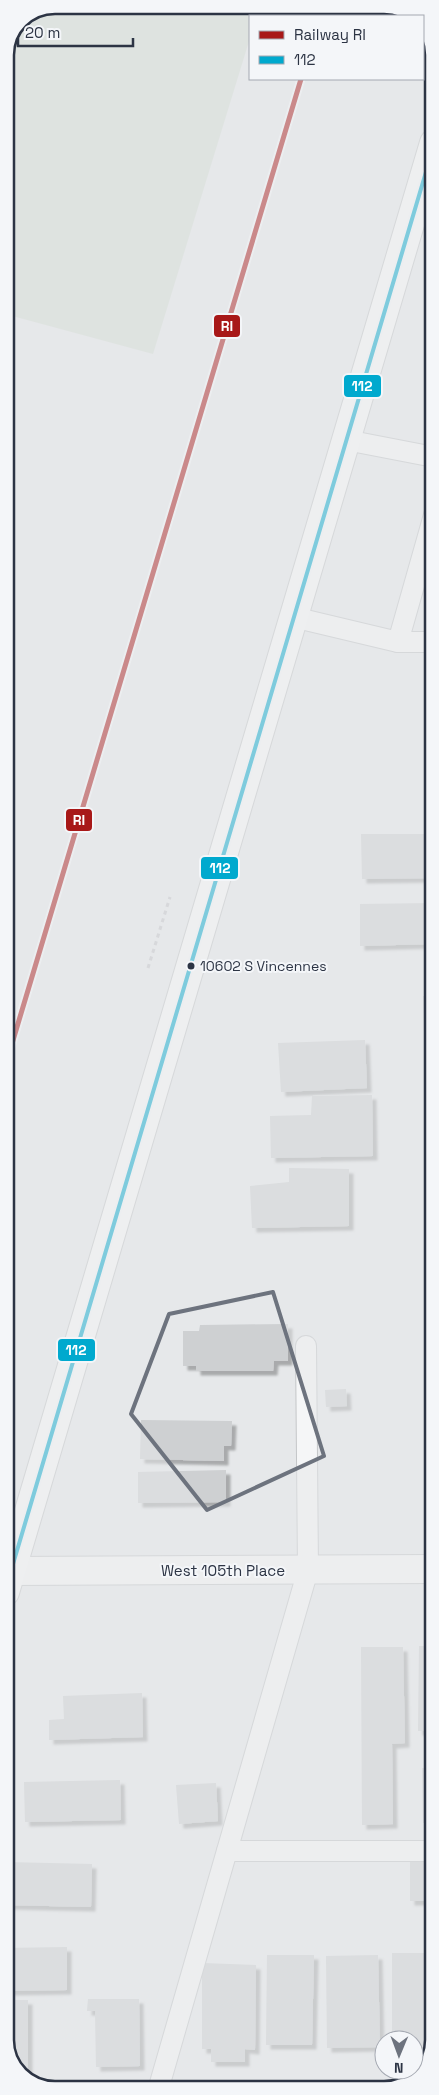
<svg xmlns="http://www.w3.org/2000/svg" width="439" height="2095" viewBox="0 0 439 2095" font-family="'Space Grotesk',sans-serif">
	<defs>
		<filter id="shadow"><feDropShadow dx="4.5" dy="4.5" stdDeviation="1" flood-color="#0004"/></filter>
	</defs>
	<rect width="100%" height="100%" fill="#e6e8ea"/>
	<path fill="#d6ded6" d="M 55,5 L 260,5 L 257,16 L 250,16 L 250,38 L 153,354 L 5,314 L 5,87 L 24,18 Z"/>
	<g fill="#ced0d2" filter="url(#shadow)">
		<path d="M 361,834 L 434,834 L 434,878 L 362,879 Z"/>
		<path d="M 434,903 L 434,944 L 360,946 L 360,904 Z"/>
		<path d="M 423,996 L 434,996 L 434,1033 L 424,1033 Z"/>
		<path d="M 365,1040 L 367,1088 L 281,1092 L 278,1043 Z"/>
		<path d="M 372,1095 L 373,1156 L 271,1158 L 270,1116 L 311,1115 L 312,1096 Z"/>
		<path d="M 289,1168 L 349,1169 L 349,1226 L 252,1228 L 250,1186 L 289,1182 Z"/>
		<path d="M 288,1324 L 288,1361 L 274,1361 L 273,1371 L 196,1371 L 196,1366 L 183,1366 L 183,1331 L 199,1331 L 200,1325 Z"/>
		<path d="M 346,1389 L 347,1406 L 326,1407 L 325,1390 Z"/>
		<path d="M 141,1420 L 232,1421 L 231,1446 L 224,1446 L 224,1461 L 140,1459 Z"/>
		<path d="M 226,1470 L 226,1502 L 138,1503 L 138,1472 Z"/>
		<path d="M 419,1646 L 434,1646 L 434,1731 L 418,1731 Z"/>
		<path d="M 361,1647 L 403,1647 L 405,1743 L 392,1744 L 393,1824 L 362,1825 Z"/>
		<path d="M 142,1693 L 143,1737 L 49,1740 L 49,1720 L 64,1719 L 63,1696 Z"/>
		<path d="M 422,1768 L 434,1768 L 434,1823 L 423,1823 Z"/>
		<path d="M 120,1780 L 121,1820 L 25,1822 L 24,1782 Z"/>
		<path d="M 216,1783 L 218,1821 L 179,1824 L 176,1785 Z"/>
		<path d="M 410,1859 L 434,1860 L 434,1901 L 410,1901 Z"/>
		<path d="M 5,1862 L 92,1864 L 91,1907 L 5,1905 Z"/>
		<path d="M 67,1947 L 67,1990 L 5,1991 L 5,1948 Z"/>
		<path d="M 392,1953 L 434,1953 L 434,2040 L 431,2047 L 414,2047 L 414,2040 L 392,2040 Z"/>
		<path d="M 267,1955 L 314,1955 L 312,2045 L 266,2045 Z"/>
		<path d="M 378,1955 L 380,2047 L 327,2048 L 326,1956 Z"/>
		<path d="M 202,1963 L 256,1965 L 255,2050 L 245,2049 L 245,2062 L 211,2062 L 211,2049 L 202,2049 Z"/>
		<path d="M 88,1999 L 139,1999 L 140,2066 L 96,2067 L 95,2011 L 87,2011 Z"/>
		<path d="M 5,2000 L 28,2000 L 28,2080 L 20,2076 L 5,2047 Z"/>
	</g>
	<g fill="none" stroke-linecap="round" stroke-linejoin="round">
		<g stroke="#c4c6c8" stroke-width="22">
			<g id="lane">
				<path d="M 346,440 L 434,457"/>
				<path d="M 293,617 L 398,642 L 434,515"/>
				<path d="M 398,642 L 434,642"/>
				<path d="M 227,1851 L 434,1851"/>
				<path d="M 158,2090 L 308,1570 L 306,1346"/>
			</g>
		</g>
		<g stroke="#c4c6c8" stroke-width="30">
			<path id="street" d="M 12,1571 L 434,1569"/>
		</g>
		<g stroke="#c4c6c8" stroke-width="30">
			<path id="secondary" d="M 5,1592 L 434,143"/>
		</g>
		<path stroke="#c5c6ca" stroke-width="3" stroke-dasharray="4 4" stroke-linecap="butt" d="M 148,968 L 170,897"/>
		<use href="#lane" stroke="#f5f6f7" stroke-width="20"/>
		<use href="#street" stroke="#f5f6f7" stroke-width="28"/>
		<use href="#secondary" stroke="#f8f8f8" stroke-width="28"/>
		<g stroke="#f4f6f9" stroke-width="8">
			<path id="bus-1" d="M 5,1591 L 434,145"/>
		</g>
		<use href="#bus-1" stroke="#00a9ce" stroke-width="4"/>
		<g stroke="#f4f6f9" stroke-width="9">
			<path id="rail-1" d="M 5,1067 L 301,79"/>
		</g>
		<use href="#rail-1" stroke="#a81818" stroke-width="5"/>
	</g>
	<path d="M0 0H439V2095H0ZM 273,1292 L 324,1456 L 207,1510 L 131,1414 L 169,1314 Z" fill="#e6e8ea" fill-opacity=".55" fill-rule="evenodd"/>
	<path fill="none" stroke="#6d737e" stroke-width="4" stroke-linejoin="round" d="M 273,1292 L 324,1456 L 207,1510 L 131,1414 L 169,1314 Z"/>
	<circle fill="#2c3444" stroke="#f4f6f9" stroke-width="2" cx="191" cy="966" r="4.5"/>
	<g text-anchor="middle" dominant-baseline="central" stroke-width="4" stroke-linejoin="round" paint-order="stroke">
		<g font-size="14" fill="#2c3444" stroke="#f4f6f9" text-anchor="start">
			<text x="200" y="966">10602 S Vincennes</text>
		</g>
		<g font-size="15" fill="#2c3444" stroke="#f4f6f9">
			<text x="223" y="1570">West 105th Place</text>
		</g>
	</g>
	<path d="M0 0H439V2095H0ZM55 14H384A41 41 0 0 1 425 55V2040A41 41 0 0 1 384 2081H55A41 41 0 0 1 14 2040V55A41 41 0 0 1 55 14Z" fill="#f4f6f9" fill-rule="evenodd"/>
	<path fill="none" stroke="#2c3444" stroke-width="2.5" d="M55 14H384A41 41 0 0 1 425 55V2040A41 41 0 0 1 384 2081H55A41 41 0 0 1 14 2040V55A41 41 0 0 1 55 14Z"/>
	<g stroke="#f4f6f9" stroke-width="2">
		<rect x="213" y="314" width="28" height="24" rx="5" fill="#a81818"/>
		<rect x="343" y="374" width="39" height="24" rx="5" fill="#00a9ce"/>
		<rect x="65" y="808" width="28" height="24" rx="5" fill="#a81818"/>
		<rect x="200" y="856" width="39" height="24" rx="5" fill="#00a9ce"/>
		<rect x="57" y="1338" width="39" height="24" rx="5" fill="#00a9ce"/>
	</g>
	<g font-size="14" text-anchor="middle" font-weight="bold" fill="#fff">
		<text x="227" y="331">RI</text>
		<text x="362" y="391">112</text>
		<text x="79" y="825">RI</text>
		<text x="220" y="873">112</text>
		<text x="76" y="1355">112</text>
	</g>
	<rect x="249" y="15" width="175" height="65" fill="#f4f6f9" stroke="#a4a8b1"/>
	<rect x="259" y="31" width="25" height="8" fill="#a81818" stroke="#a4a8b1"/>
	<text x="294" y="40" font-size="15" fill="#2c3444">Railway RI</text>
	<rect x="259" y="56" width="25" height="8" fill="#00a9ce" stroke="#a4a8b1"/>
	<text x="294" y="65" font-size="15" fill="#2c3444">112</text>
	<g transform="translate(399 2055) rotate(181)"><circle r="24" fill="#f4f6f9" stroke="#a4a8b1"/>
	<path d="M0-4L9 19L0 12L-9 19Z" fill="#6d737e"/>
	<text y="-8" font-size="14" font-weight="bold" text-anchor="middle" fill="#2c3444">N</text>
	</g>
	<path d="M18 38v8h115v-8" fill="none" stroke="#2c3444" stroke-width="2.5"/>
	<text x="25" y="38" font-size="15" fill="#2c3444" stroke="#f4f6f9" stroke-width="4" paint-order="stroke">20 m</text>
</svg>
